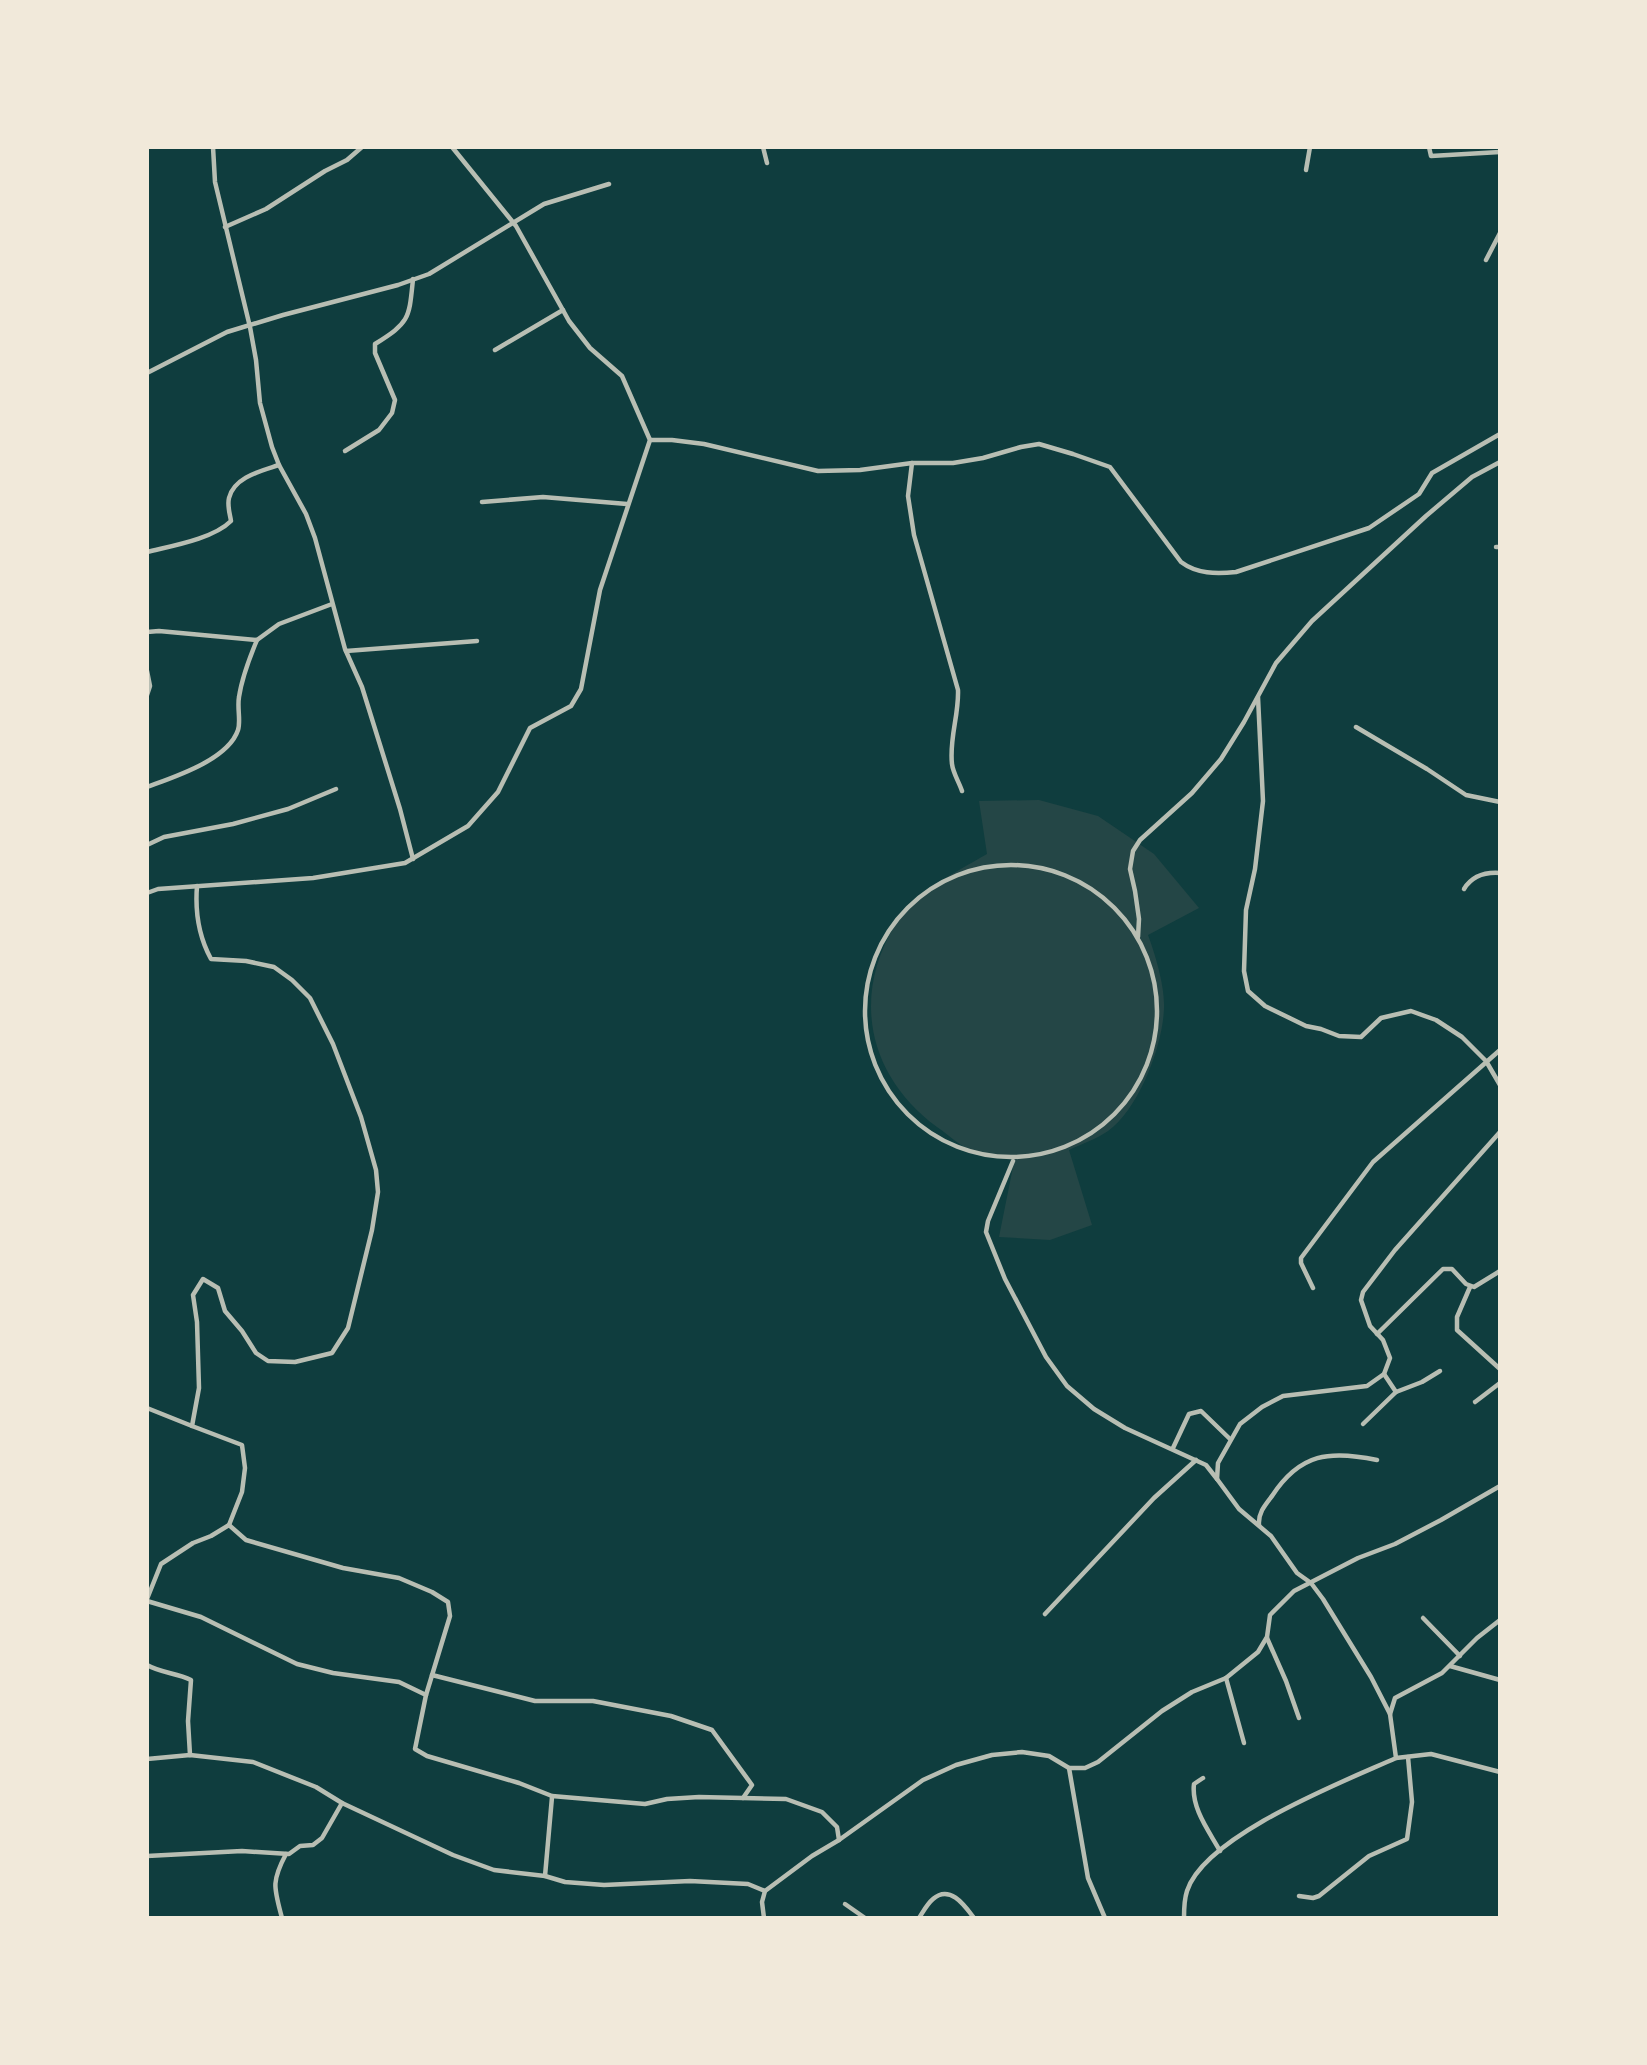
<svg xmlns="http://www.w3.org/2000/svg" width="1647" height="2065" viewBox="0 0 1647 2065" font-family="Inter,sans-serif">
	<rect width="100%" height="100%" fill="#0f3d3e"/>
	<path fill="#244646" d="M 1039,800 L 1098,816 L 1154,854 L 1199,908 L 1148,935 C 1155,954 1165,986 1164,1008 C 1163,1045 1139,1109 1108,1131 C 1097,1139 1081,1144 1069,1150 L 1092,1225 L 1050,1240 L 999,1237 L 1015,1157 C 1003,1156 989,1156 978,1153 C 964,1150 949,1135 937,1127 C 869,1077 851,998 895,925 C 916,892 954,873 987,854 L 979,801 Z"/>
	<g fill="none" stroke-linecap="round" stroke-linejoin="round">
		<g stroke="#b8beb3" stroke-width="4.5">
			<path d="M 213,147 L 215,182 L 250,327 L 256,360 L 260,403 L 272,447 L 279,465 L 306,514 L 315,538 L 345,649 L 362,687 L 400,809 L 413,859"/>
			<path d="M 763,147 L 767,163"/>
			<path d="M 1429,147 L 1431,156 L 1500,152"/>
			<path d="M 1306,170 L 1310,147"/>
			<path d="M 225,227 L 266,209 L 325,171 L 347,160 L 362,147"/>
			<path d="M 1486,260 L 1500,233"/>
			<path d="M 495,350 L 563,310"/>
			<path d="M 147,373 L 227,332 L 283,315 L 398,285 L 429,274 L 544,204 L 609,184"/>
			<path d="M 650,440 L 672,440 L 704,444 L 818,471 L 860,470 L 912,463 L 953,463 L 983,458 L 1021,447 L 1039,444 L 1073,454 L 1110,467 L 1181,562 C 1197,574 1216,574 1236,572 L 1369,528 L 1419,494 L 1432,473 L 1500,434"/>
			<path d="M 345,451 L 379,430 L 392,413 L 395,400 L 375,353 L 375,344 C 410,322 409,319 413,279"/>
			<path d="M 912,463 L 908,496 L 914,535 L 958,690 C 959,715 949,739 952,764 C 953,773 959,782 962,791"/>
			<path d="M 482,502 L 543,497 L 627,504"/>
			<path d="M 1496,547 L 1500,547"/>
			<path d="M 147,552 C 171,546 213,539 231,521 C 230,514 227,506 229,498 C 234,477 261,471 279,465"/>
			<path d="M 147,632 L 159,631 L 257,640 L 279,624 L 332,604"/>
			<path d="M 346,651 L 477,641"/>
			<path d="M 147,671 L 150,686 L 147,695"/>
			<path d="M 1258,697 L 1263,801 L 1255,869 L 1246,910 L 1244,971 L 1248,991 L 1265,1006 L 1306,1026 L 1321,1029 L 1339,1036 L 1361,1037 L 1381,1018 L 1411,1011 L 1436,1020 L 1462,1037 L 1486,1061 L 1500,1085"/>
			<path d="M 1356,727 L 1427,769 L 1466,795 L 1500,802"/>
			<path d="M 147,787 C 174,777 228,760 238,730 C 241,721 237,708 239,697 C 242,677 249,659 257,640"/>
			<path d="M 147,845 L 164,837 L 233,824 L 288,809 L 336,789"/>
			<circle cx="1011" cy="1011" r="146"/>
			<path d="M 1464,889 C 1472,876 1486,872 1500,873"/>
			<path d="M 147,893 L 158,889 L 313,878 L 405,863 L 468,826 L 498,792 L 530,728 L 571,706 L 581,689 L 600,590 L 650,440 L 622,376 L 590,348 L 569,321 L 516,226 L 452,147"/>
			<path d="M 1138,937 L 1139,919 L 1135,891 L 1130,869 L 1133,851 L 1140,840 L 1192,793 L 1221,759 L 1244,722 L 1276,663 L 1312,621 L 1426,516 L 1472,477 L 1500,462"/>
			<path d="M 1013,1161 L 988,1221 L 986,1232 L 1005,1279 L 1046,1357 L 1067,1386 L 1094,1409 L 1125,1428 L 1206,1465 L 1217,1479"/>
			<path d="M 1470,1287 L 1457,1317 L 1457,1330 L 1500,1369"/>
			<path d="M 1313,1288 L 1301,1263 L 1301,1258 L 1373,1162 L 1500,1050"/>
			<path d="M 1377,1334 L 1443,1269 L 1452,1269 L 1466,1284 L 1474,1287 L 1500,1271"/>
			<path d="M 1384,1374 L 1396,1392 L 1422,1382 L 1440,1371"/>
			<path d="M 1475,1402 L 1500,1383"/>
			<path d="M 147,1408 L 192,1426"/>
			<path d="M 1363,1424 L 1396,1392"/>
			<path d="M 1173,1448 L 1189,1414 L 1201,1411 L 1230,1439"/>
			<path d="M 229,1525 L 246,1540 L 343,1568 L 399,1578 L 432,1592 L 448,1602 L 450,1616 L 426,1695"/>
			<path d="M 1259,1525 C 1258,1513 1265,1505 1272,1496 C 1300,1453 1330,1450 1377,1460"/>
			<path d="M 147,1599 L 161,1564 L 193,1543 L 211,1536 L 229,1525 L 242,1492 L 245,1468 L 242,1445 L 192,1426 L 199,1388 L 197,1322 L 193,1295 L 203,1279 L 218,1288 L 225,1311 L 242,1331 L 256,1353 L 268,1361 L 295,1362 L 332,1353 L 348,1328 L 372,1230 L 378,1192 L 376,1170 L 361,1117 L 333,1044 L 310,998 L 292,980 L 274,967 L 246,961 L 211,959 C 199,937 195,911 197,886"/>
			<path d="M 147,1601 L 201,1617 L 297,1664 L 333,1673 L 399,1682 L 426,1695 L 415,1749 L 427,1756 L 519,1783 L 552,1796 L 645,1804 L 667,1799 L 699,1797 L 786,1799 L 822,1812 L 837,1827 L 839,1840"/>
			<path d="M 1045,1614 L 1154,1498 L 1196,1460"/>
			<path d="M 1423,1618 L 1460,1656"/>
			<path d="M 1267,1638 L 1286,1681 L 1299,1718"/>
			<path d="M 147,1665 C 161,1673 177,1673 191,1680 L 188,1721 L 190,1755"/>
			<path d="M 1450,1666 L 1500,1680"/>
			<path d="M 432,1675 L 535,1701 L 593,1701 L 671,1716 L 712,1730 L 752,1785 L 743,1798"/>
			<path d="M 1226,1678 L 1244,1743"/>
			<path d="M 1390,1714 L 1371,1677 L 1323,1599 L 1311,1583 L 1297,1573 L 1271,1536 L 1239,1509 L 1217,1479 L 1218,1463 L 1240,1424 L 1262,1407 L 1283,1396 L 1367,1386 L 1384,1374 L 1390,1358 L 1383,1340 L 1370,1326 L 1361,1300 L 1363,1292 L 1395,1250 L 1500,1132"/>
			<path d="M 1396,1758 L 1431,1754 L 1500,1772"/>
			<path d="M 147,1759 L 190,1755 L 253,1762 L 316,1787 L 342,1803 L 453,1855 L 494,1870 L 545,1876 L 565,1882 L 604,1885 L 690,1881 L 748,1884 L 765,1891"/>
			<path d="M 1069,1768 L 1088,1878 L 1105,1918"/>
			<path d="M 1203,1778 L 1194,1784 C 1191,1808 1209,1831 1220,1851"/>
			<path d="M 147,1856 L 242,1851 L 289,1854 L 300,1846 L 313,1845 L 322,1838 L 342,1803"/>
			<path d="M 545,1876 L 552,1797"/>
			<path d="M 1299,1896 L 1313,1898 L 1319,1896 L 1369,1856 L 1407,1839 L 1412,1802 L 1408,1757"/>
			<path d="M 845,1904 L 865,1918"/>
			<path d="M 282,1918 C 274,1888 271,1882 286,1854"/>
			<path d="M 764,1918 L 762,1902 L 765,1891 L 812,1856 L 839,1840 L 923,1780 L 956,1765 L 992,1755 L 1022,1752 L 1049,1756 L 1069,1768 L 1085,1768 L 1098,1762 L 1162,1711 L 1192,1692 L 1226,1678 L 1258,1652 L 1267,1637 L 1270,1615 L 1294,1591 L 1358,1558 L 1395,1544 L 1441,1520 L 1500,1486"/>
			<path d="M 919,1918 C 923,1912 927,1904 933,1899 C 950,1884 965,1906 974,1918"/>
			<path d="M 1184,1918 C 1184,1909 1184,1900 1187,1891 C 1205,1835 1345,1781 1396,1758 L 1390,1714 L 1395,1698 L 1442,1673 L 1477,1638 L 1500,1620"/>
		</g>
	</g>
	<rect width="1647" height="2065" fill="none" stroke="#f1e9da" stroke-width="298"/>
</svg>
